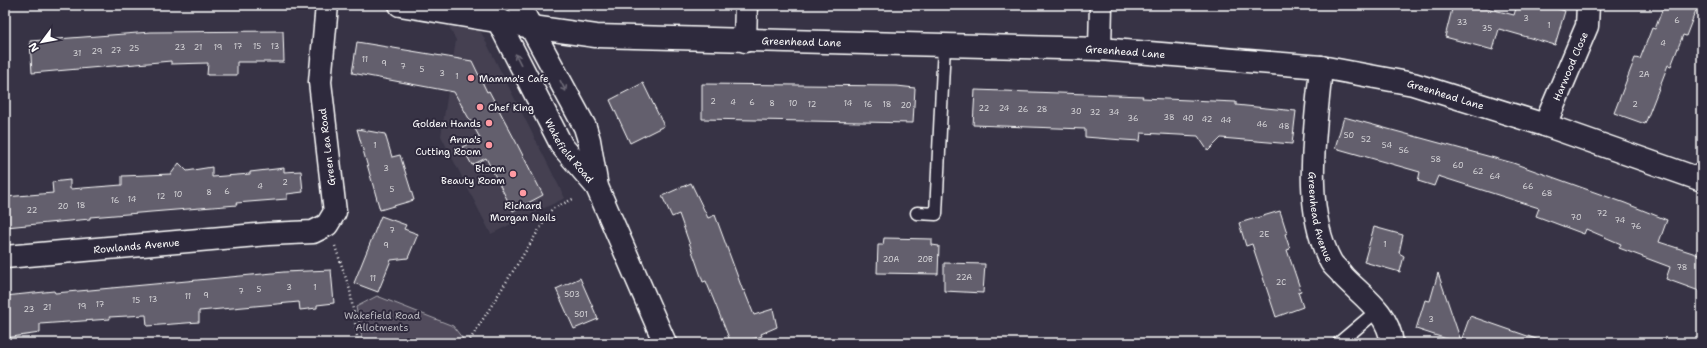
<svg xmlns="http://www.w3.org/2000/svg" width="1707" height="348" viewBox="0 0 1707 348" font-family="'Shantell Sans',sans-serif">
	<rect width="100%" height="100%" fill="#373345"/>
	<filter id="ink" filterUnits="userSpaceOnUse"><feTurbulence type="fractalNoise" baseFrequency=".025" numOctaves="2"/><feDisplacementMap in="SourceGraphic" scale="8" xChannelSelector="R" yChannelSelector="G"/><feConvolveMatrix kernelMatrix="1 2 1 2 8 2 1 2 1" color-interpolation-filters="sRGB"/></filter>
	<g filter="url(#ink)">
		<path fill="#444051" d="M 437,5 L 465,5 L 480,30 L 565,198 L 491,234 L 441,136 L 456,40 Z"/>
		<path fill="#514c5c" stroke="#a8a6ae" d="M 377,296 L 453,326 L 466,343 L 363,343 L 356,307 Z"/>
		<g fill="#635f6d" stroke="#fff">
			<path d="M 1453,5 L 1474,5 L 1514,15 L 1517,5 L 1546,5 L 1565,11 L 1555,45 L 1499,29 L 1493,50 L 1445,37 Z"/>
			<path d="M 1664,5 L 1698,5 L 1686,36 L 1683,35 L 1671,66 L 1668,65 L 1645,124 L 1614,113 L 1635,58 L 1640,59 L 1652,28 L 1655,29 Z"/>
			<path d="M 283,31 L 284,62 L 237,62 L 237,75 L 207,75 L 208,63 L 171,64 L 171,61 L 32,73 L 30,41 L 151,32 Z"/>
			<path d="M 357,42 L 472,61 L 487,92 L 489,91 L 516,142 L 543,195 L 513,211 L 486,158 L 472,165 L 462,147 L 480,138 L 454,92 L 352,73 Z"/>
			<path d="M 643,83 L 664,126 L 630,143 L 610,100 Z"/>
			<path d="M 702,84 L 897,86 L 915,88 L 913,123 L 702,119 Z"/>
			<path d="M 975,90 L 1143,96 L 1142,98 L 1236,102 L 1236,105 L 1296,111 L 1292,144 L 1221,138 L 1208,151 L 1198,136 L 1141,133 L 1140,141 L 1123,140 L 1085,137 L 1085,129 L 973,125 Z"/>
			<path d="M 1344,117 L 1513,163 L 1625,203 L 1667,220 L 1659,242 L 1702,256 L 1702,292 L 1666,279 L 1670,267 L 1619,248 L 1621,244 L 1586,229 L 1584,234 L 1536,216 L 1539,208 L 1438,176 L 1434,186 L 1418,181 L 1420,172 L 1335,148 Z"/>
			<path d="M 357,129 L 385,134 L 392,157 L 400,155 L 414,200 L 380,210 Z"/>
			<path d="M 179,163 L 187,171 L 212,167 L 212,177 L 250,174 L 250,172 L 284,168 L 284,172 L 301,171 L 303,192 L 287,194 L 287,199 L 236,203 L 237,205 L 90,217 L 90,219 L 6,227 L 5,197 L 53,193 L 52,182 L 70,180 L 70,189 L 122,185 L 122,176 L 171,174 Z"/>
			<path d="M 691,183 L 708,218 L 715,215 L 743,291 L 744,290 L 754,315 L 773,309 L 777,327 L 761,334 L 762,336 L 742,343 L 731,343 L 706,281 L 703,282 L 679,214 L 672,217 L 662,196 Z"/>
			<path d="M 1280,211 L 1287,233 L 1285,234 L 1290,249 L 1287,250 L 1301,291 L 1298,292 L 1303,307 L 1276,317 L 1252,244 L 1246,246 L 1239,223 Z"/>
			<path d="M 381,216 L 406,225 L 404,229 L 418,234 L 408,258 L 391,260 L 378,292 L 354,283 Z"/>
			<path d="M 1374,227 L 1403,235 L 1399,253 L 1404,256 L 1400,272 L 1364,262 Z"/>
			<path d="M 884,238 L 932,239 L 932,245 L 939,246 L 938,274 L 877,273 L 878,245 L 883,245 Z"/>
			<path d="M 944,263 L 985,264 L 983,293 L 944,291 Z"/>
			<path d="M 331,270 L 334,303 L 317,305 L 317,308 L 300,310 L 299,302 L 199,311 L 199,322 L 147,326 L 146,315 L 109,317 L 110,319 L 40,324 L 40,333 L 5,338 L 5,296 L 54,291 L 55,293 L 90,290 L 284,272 Z"/>
			<path d="M 1438,273 L 1461,341 L 1470,316 L 1539,340 L 1538,343 L 1459,343 L 1416,329 L 1425,300 L 1430,301 Z"/>
			<path d="M 580,278 L 598,319 L 574,329 L 556,289 Z"/>
		</g>
		<g fill="none" stroke-linecap="round" stroke-linejoin="round">
			<g stroke="#fff" stroke-width="15">
				<g id="service">
					<path d="M 917,213 L 936,214 L 944,45"/>
					<path d="M 1339,343 L 1378,310"/>
				</g>
			</g>
			<g stroke="#fff" stroke-width="25">
				<g id="minor">
					<path id="s1" d="M 400,5 L 532,27 L 596,36 L 1100,49 L 1321,67 L 1413,84 L 1545,125 L 1702,180"/>
					<path d="M 745,41 L 746,5"/>
					<path d="M 1100,49 L 1101,5"/>
					<path id="s2" d="M 1321,67 C 1316,127 1301,207 1331,262 C 1334,267 1340,271 1343,276 C 1363,297 1388,312 1392,343"/>
					<path id="s3" d="M 1545,125 L 1587,26 L 1588,5"/>
					<path id="s4" d="M 5,257 L 268,234 L 313,232 L 327,225 L 335,212 L 320,82 L 327,5"/>
				</g>
			</g>
			<g stroke="#fff" stroke-width="25">
				<g id="trunk">
					<path id="s5" d="M 490,5 L 562,146 L 597,187"/>
					<path d="M 519,5 L 585,127 L 589,140 L 597,187 L 665,343"/>
				</g>
			</g>
			<g stroke="#fff" stroke-width="2.5" stroke-dasharray="1 3" stroke-linecap="butt">
				<path d="M 335,246 L 350,290 L 358,343"/>
				<path d="M 468,343 L 552,209 L 575,198"/>
			</g>
			<use href="#service" stroke="#2f2a3d" stroke-width="12"/>
			<use href="#minor" stroke="#2f2a3d" stroke-width="22"/>
			<use href="#trunk" stroke="#2f2a3d" stroke-width="22"/>
		</g>
		<defs><path id="oneway-shaft" d="M-6 0H5M1.5-3L5.5 0L1.5 3" fill="none" stroke-width="1.6" stroke-linecap="round" stroke-linejoin="round"/></defs>
		<g stroke="#6d6a77">
			<use href="#oneway-shaft" transform="translate(518 59) rotate(-117)"/>
			<use href="#oneway-shaft" transform="translate(563 86) rotate(62)"/>
		</g>
	</g>
	<g fill="#ff9aa2" stroke="#2f2a3d" stroke-width="1.5">
		<circle cx="471" cy="78" r="4"/>
		<circle cx="480" cy="107" r="4"/>
		<circle cx="489" cy="123" r="4"/>
		<circle cx="489" cy="145" r="4"/>
		<circle cx="513" cy="174" r="4"/>
		<circle cx="523" cy="193" r="4"/>
	</g>
	<g text-anchor="middle" dominant-baseline="central" stroke-width="4" stroke-linejoin="round" paint-order="stroke">
		<g font-size="8" fill="#d8d7da">
			<text x="1526" y="18">3</text>
			<text x="1677" y="20">6</text>
			<text x="1462" y="22">33</text>
			<text x="1549" y="25">1</text>
			<text x="1487" y="28">35</text>
			<text x="1663" y="43">4</text>
			<text x="238" y="46">17</text>
			<text x="257" y="46">15</text>
			<text x="275" y="46">13</text>
			<text x="180" y="47">23</text>
			<text x="198" y="47">21</text>
			<text x="218" y="47">19</text>
			<text x="134" y="48">25</text>
			<text x="116" y="50">27</text>
			<text x="97" y="51">29</text>
			<text x="77" y="53">31</text>
			<text x="365" y="59">11</text>
			<text x="384" y="63">9</text>
			<text x="403" y="66">7</text>
			<text x="422" y="69">5</text>
			<text x="442" y="73">3</text>
			<text x="1644" y="74">2A</text>
			<text x="457" y="76">1</text>
			<text x="713" y="101">2</text>
			<text x="733" y="102">4</text>
			<text x="752" y="102">6</text>
			<text x="772" y="103">8</text>
			<text x="793" y="103">10</text>
			<text x="848" y="103">14</text>
			<text x="812" y="104">12</text>
			<text x="868" y="104">16</text>
			<text x="887" y="104">18</text>
			<text x="1635" y="104">2</text>
			<text x="906" y="105">20</text>
			<text x="984" y="108">22</text>
			<text x="1004" y="108">24</text>
			<text x="1023" y="109">26</text>
			<text x="1042" y="109">28</text>
			<text x="1076" y="111">30</text>
			<text x="1095" y="112">32</text>
			<text x="1114" y="112">34</text>
			<text x="1169" y="117">38</text>
			<text x="1133" y="118">36</text>
			<text x="1188" y="118">40</text>
			<text x="1207" y="119">42</text>
			<text x="1226" y="120">44</text>
			<text x="1262" y="124">46</text>
			<text x="1284" y="126">48</text>
			<text x="1349" y="135">50</text>
			<text x="1366" y="139">52</text>
			<text x="375" y="145">1</text>
			<text x="1387" y="145">54</text>
			<text x="1404" y="150">56</text>
			<text x="1436" y="159">58</text>
			<text x="1458" y="165">60</text>
			<text x="386" y="168">3</text>
			<text x="1478" y="171">62</text>
			<text x="1495" y="176">64</text>
			<text x="285" y="182">2</text>
			<text x="260" y="186">4</text>
			<text x="1528" y="186">66</text>
			<text x="392" y="189">5</text>
			<text x="227" y="191">6</text>
			<text x="209" y="192">8</text>
			<text x="1547" y="193">68</text>
			<text x="178" y="194">10</text>
			<text x="161" y="196">12</text>
			<text x="132" y="199">14</text>
			<text x="115" y="200">16</text>
			<text x="81" y="205">18</text>
			<text x="63" y="206">20</text>
			<text x="32" y="210">22</text>
			<text x="1602" y="213">72</text>
			<text x="1576" y="217">70</text>
			<text x="1620" y="220">74</text>
			<text x="1636" y="226">76</text>
			<text x="392" y="230">7</text>
			<text x="1264" y="234">2E</text>
			<text x="1385" y="244">1</text>
			<text x="386" y="245">9</text>
			<text x="891" y="259">20A</text>
			<text x="925" y="259">20B</text>
			<text x="1682" y="267">78</text>
			<text x="964" y="277">22A</text>
			<text x="373" y="278">11</text>
			<text x="1281" y="282">2C</text>
			<text x="289" y="287">3</text>
			<text x="315" y="287">1</text>
			<text x="259" y="289">5</text>
			<text x="241" y="291">7</text>
			<text x="572" y="294">503</text>
			<text x="206" y="295">9</text>
			<text x="188" y="296">11</text>
			<text x="153" y="299">13</text>
			<text x="136" y="300">15</text>
			<text x="100" y="304">17</text>
			<text x="82" y="306">19</text>
			<text x="47" y="307">21</text>
			<text x="29" y="309">23</text>
			<text x="581" y="314">501</text>
			<text x="1431" y="319">3</text>
		</g>
		<g font-size="10" fill="#fff" stroke="#2f2a3d">
			<text stroke="none"><textPath href="#s1" startOffset="404">Greenhead Lane</textPath></text>
			<text stroke="none"><textPath href="#s1" startOffset="728">Greenhead Lane</textPath></text>
			<text stroke="none"><textPath href="#s3" startOffset="64">Harwood Close</textPath></text>
			<text stroke="none"><textPath href="#s1" startOffset="1052">Greenhead Lane</textPath></text>
			<text transform="translate(327 147) rotate(-97)">Green Lea Road</text>
			<text stroke="none"><textPath href="#s5" startOffset="166">Wakefield Road</textPath></text>
			<text stroke="none"><textPath href="#s2" startOffset="151">Greenhead Avenue</textPath></text>
			<text stroke="none"><textPath href="#s4" startOffset="132">Rowlands Avenue</textPath></text>
		</g>
		<g font-size="10" fill="#fff" stroke="#2f2a3d" text-anchor="end">
			<text x="479" y="78" text-anchor="start">Mamma's Cafe</text>
			<text x="488" y="107" text-anchor="start">Chef King</text>
			<text x="481" y="123">Golden Hands</text>
			<text x="481" y="139">Anna's<tspan x="481" dy="12">Cutting Room</tspan></text>
			<text x="505" y="168">Bloom<tspan x="505" dy="12">Beauty Room</tspan></text>
			<text x="523" y="205" text-anchor="middle">Richard<tspan x="523" dy="12">Morgan Nails</tspan></text>
		</g>
		<g font-size="10" fill="#b9b7be" stroke="#2f2a3d">
			<text x="382" y="315">Wakefield Road<tspan x="382" dy="12">Allotments</tspan></text>
		</g>
	</g>
	<rect width="1707" height="348" fill="none" stroke="#2f2a3d" stroke-width="20"/>
	<rect x="10" y="10" width="1687" height="328" fill="none" stroke="#fff" stroke-width="1.5" filter="url(#ink)"/>
	<g transform="translate(42 42) rotate(238)" stroke="#2f2a3d" stroke-width="3" paint-order="stroke">
	<path d="M0-3L7 15L0 10L-7 15Z" fill="#ffffff"/>
	<text y="-6" font-size="11" font-weight="bold" text-anchor="middle" fill="#ffffff">N</text>
	</g>
</svg>
